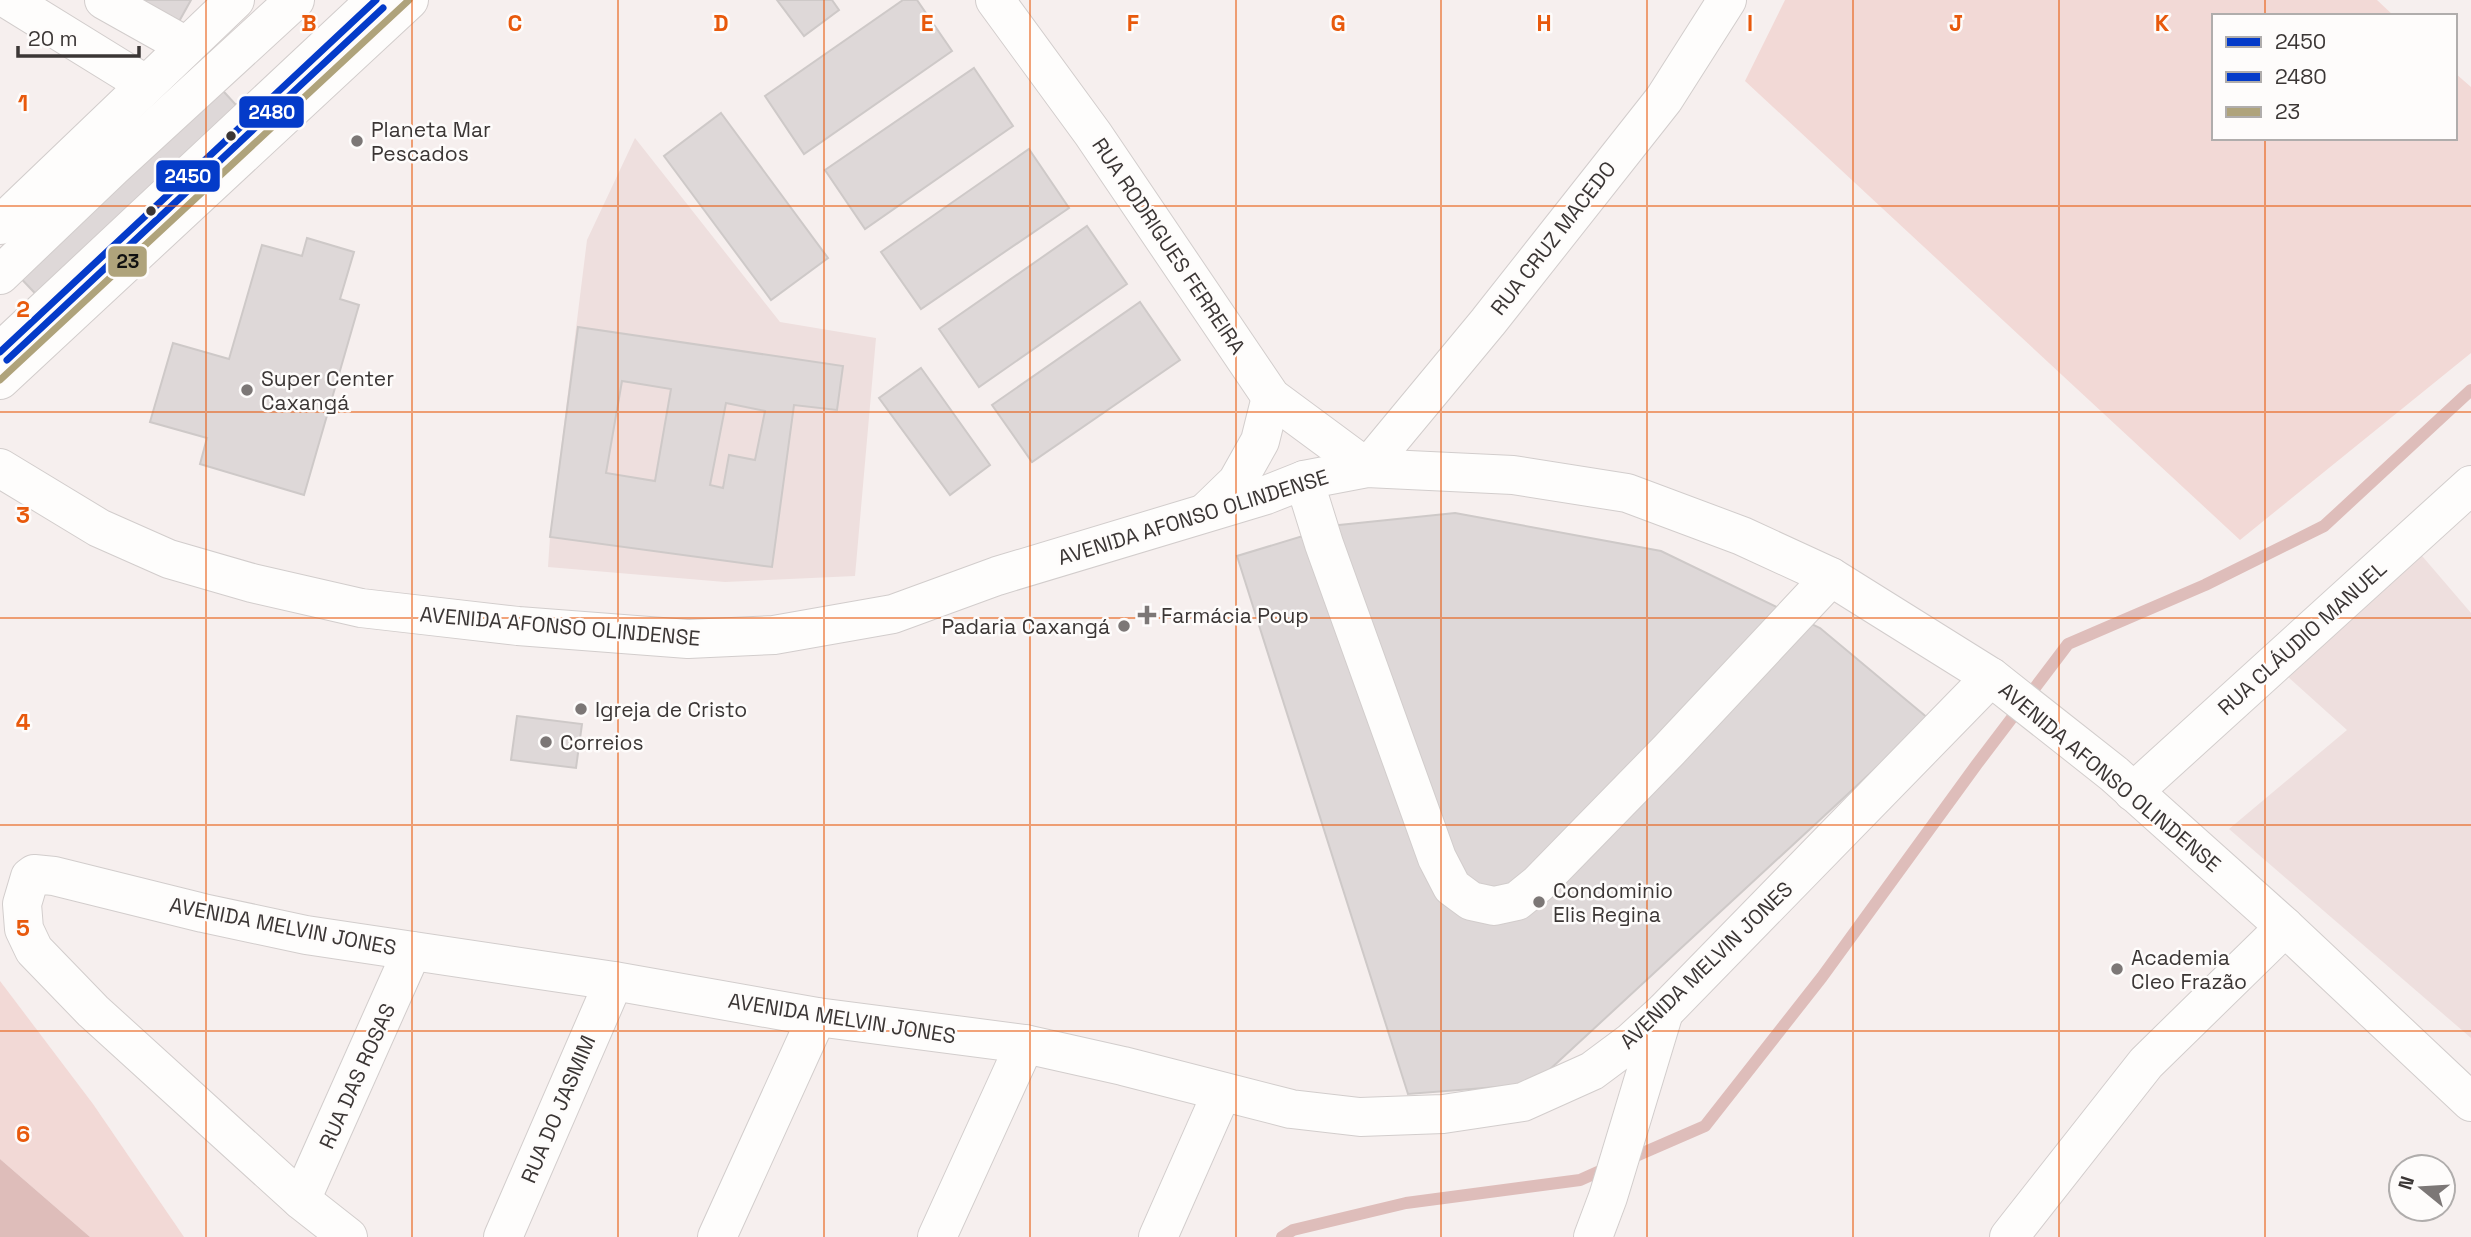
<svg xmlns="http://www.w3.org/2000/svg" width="2471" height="1237" viewBox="0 0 2471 1237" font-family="'Space Grotesk',sans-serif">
	<rect width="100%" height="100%" fill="#f6efee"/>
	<g fill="#eedfde">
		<path d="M 635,138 L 780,322 L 876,338 L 855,576 L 725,582 L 548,567 L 550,537 L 587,240 Z"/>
		<path d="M 2417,550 L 2471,613 L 2471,1038 L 2229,829 L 2347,730 L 2287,676 Z"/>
	</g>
	<g fill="#f2d9d6">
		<path d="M 1785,0 L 2377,0 L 2394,16 L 2214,16 L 2214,138 L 2455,138 L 2455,73 L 2471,87 L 2471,353 L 2240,540 L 1745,81 Z"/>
		<path d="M 0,981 L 93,1104 L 184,1237 L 90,1237 L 0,1159 Z"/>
	</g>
	<path fill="#debdba" d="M 0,1159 L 90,1237 L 0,1237 Z"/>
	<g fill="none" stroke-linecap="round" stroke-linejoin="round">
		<g stroke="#debdba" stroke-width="12">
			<path d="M 1629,1159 L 1705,1126 L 1822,977 L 1977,764 L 2068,644 L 2205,585 L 2324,526 L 2471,390"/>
			<path d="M 1282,1237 L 1293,1230 L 1406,1203 L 1580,1180 L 1609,1167"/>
		</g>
	</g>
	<g fill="#ded8d8" stroke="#cec9c8" stroke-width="2" fill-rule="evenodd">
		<path d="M 134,0 L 191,0 L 177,25 Z"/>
		<path d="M 777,0 L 832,0 L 839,10 L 804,36 Z"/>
		<path d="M 903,0 L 917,0 L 952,51 L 804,154 L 765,96 Z"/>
		<path d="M 974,68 L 1013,126 L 865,229 L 825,170 Z"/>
		<path d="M 214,81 L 247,117 L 47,306 L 14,271 Z"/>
		<path d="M 721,113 L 828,258 L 771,300 L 664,156 Z"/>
		<path d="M 1029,149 L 1069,208 L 921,309 L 881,252 Z"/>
		<path d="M 1087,226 L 1127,284 L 979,387 L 939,329 Z"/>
		<path d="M 307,238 L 354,252 L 340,299 L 359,305 L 304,495 L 200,464 L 207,438 L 150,422 L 173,343 L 229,359 L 262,245 L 302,256 Z"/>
		<path d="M 1140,302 L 1180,360 L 1032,462 L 992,405 Z"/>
		<path d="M 578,327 L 843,366 L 837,410 L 794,405 L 772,567 L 550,537 ZM 622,381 L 671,389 L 655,481 L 606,473 ZM 726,403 L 765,411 L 755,460 L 729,455 L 723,488 L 710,485 Z"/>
		<path d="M 921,368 L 990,465 L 950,495 L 879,398 Z"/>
		<path d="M 1455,513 L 1661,551 L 1820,628 L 1929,719 L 1534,1084 L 1408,1094 L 1237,556 L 1339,525 Z"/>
		<path d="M 517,716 L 582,724 L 576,768 L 511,760 Z"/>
	</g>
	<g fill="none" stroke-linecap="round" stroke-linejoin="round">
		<g stroke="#d2cdcc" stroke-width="40">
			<g id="minor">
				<path d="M 9,0 L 145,84"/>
				<path d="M 104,0 L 186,46"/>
				<path d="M 995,0 L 1093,134 L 1271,397 L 1367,468 L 1488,322 L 1664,99 L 1727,0"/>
				<path d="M 0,275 L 113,167 L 295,0"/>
				<path d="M 0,352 L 376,0"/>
				<path d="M 1304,480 L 1324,544 L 1437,858 L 1452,887 L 1471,901 L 1494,906 L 1517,901 L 1538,884 L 1668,751 L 1831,577"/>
				<path d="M 2133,792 L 2471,485"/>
				<path d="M 301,1200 L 412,951"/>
				<path d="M 348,1237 L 301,1200 L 93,1011 L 34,950 L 24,929 L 22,904 L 30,877 L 34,874 L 54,876 L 203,913 L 306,935 L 614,981 L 817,1017 L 1025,1044 L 1123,1066 L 1291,1109 L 1360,1117 L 1443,1114 L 1523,1102 L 1592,1071 L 1631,1042 L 1664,1012 L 1991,677"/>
				<path d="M 503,1237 L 614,981"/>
				<path d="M 717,1237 L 817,1017"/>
				<path d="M 937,1237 L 1025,1044"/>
				<path d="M 1158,1237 L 1222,1092"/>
				<path d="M 1593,1237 L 1608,1197 L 1664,1012"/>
				<path d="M 2009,1237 L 2146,1063 L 2285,927"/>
			</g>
		</g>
		<g stroke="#d2cdcc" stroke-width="40">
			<g id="major">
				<path d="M 0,225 L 235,0"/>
				<path d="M 0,380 L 409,0"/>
				<path d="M 0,468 L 99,528 L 169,559 L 252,583 L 361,608 L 518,626 L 688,639 L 774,635 L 893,614 L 997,576 L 1266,495 L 1304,480 L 1367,468 L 1513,475 L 1627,493 L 1742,536 L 1831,577 L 1991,677 L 2114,774 L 2285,927 L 2471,1102"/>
				<path d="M 1206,512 L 1237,482 L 1260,441 L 1271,397"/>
			</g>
		</g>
		<use href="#minor" stroke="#fefdfc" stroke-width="38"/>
		<use href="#major" stroke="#fefdfc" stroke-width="38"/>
		<g stroke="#fefcfb" stroke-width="12">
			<path id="bus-1" d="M 0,352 L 376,0"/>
		</g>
		<g stroke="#fefcfb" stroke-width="12">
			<path id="bus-2" d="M 7,360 L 383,8"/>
		</g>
		<g stroke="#fefcfb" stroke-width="12">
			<path id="bus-3" d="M 0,380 L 409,0"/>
		</g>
		<use href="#bus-1" stroke="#043bc9" stroke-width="7"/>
		<use href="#bus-2" stroke="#043bc9" stroke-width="7"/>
		<use href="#bus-3" stroke="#afa37b" stroke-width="7"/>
	</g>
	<path fill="none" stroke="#e8590c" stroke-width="2" stroke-opacity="0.55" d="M 206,0 L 206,1237M 412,0 L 412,1237M 618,0 L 618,1237M 824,0 L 824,1237M 1030,0 L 1030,1237M 1236,0 L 1236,1237M 1441,0 L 1441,1237M 1647,0 L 1647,1237M 1853,0 L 1853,1237M 2059,0 L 2059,1237M 2265,0 L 2265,16M 2265,138 L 2265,1237M 0,206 L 2471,206M 0,412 L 2471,412M 0,618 L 2471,618M 0,825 L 2471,825M 0,1031 L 2471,1031"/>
	<g fill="#3b3635" stroke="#fefcfb" stroke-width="2.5">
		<circle cx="231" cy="136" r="6"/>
		<circle cx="151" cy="211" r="6"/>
	</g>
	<g fill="#7c7776" stroke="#fefcfb" stroke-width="2.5">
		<circle cx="357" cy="141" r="7"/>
		<circle cx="247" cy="390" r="7"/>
		<path d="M1143.5 604.5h7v7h7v7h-7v7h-7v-7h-7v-7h7z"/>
		<circle cx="1124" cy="626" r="7"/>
		<circle cx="581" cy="709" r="7"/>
		<circle cx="546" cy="742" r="7"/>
		<circle cx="1539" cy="902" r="7"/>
		<circle cx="2117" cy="969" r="7"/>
	</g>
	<g text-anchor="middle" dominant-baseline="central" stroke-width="5" stroke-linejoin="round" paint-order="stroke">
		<g font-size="21" fill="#3b3635" stroke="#fefcfb" text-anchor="start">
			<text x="371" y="129">Planeta Mar<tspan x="371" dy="24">Pescados</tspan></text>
			<text x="261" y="378">Super Center<tspan x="261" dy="24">Caxangá</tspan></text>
			<text x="1161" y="615">Farmácia Poup</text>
			<text x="1110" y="626" text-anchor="end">Padaria Caxangá</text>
			<text x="595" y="709">Igreja de Cristo</text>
			<text x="560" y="742">Correios</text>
			<text x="1553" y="890">Condominio<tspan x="1553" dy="24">Elis Regina</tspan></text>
			<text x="2131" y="957">Academia<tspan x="2131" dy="24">Cleo Frazão</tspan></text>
		</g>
		<g font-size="21" fill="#3b3635" stroke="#fefcfb">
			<text transform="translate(1553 238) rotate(-52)">RUA CRUZ MACEDO</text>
			<text transform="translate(1169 246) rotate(56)">RUA RODRIGUES FERREIRA</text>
			<text transform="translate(1193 517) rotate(-17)">AVENIDA AFONSO OLINDENSE</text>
			<text transform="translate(560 626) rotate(5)">AVENIDA AFONSO OLINDENSE</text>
			<text transform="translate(2302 638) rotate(-42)">RUA CLÁUDIO MANUEL</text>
			<text transform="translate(2110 777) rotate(40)">AVENIDA AFONSO OLINDENSE</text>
			<text transform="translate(283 926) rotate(11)">AVENIDA MELVIN JONES</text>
			<text transform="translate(1706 965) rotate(-44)">AVENIDA MELVIN JONES</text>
			<text transform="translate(842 1018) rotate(9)">AVENIDA MELVIN JONES</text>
			<text transform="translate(357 1076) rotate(-66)">RUA DAS ROSAS</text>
			<text transform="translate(558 1109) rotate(-67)">RUA DO JASMIM</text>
		</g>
	</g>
	<g font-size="23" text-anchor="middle" font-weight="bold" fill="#e8590c" stroke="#fefcfb" stroke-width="5" stroke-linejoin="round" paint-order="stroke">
		<text x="309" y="31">B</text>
		<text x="515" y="31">C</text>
		<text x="721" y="31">D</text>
		<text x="927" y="31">E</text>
		<text x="1133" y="31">F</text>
		<text x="1338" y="31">G</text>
		<text x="1544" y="31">H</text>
		<text x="1750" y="31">I</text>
		<text x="1956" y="31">J</text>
		<text x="2162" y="31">K</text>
		<text x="23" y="111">1</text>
		<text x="23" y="317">2</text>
		<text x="23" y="523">3</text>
		<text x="23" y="730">4</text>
		<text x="23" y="936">5</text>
		<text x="23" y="1142">6</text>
	</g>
	<g stroke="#fefcfb" stroke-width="2.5">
		<rect x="238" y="95" width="67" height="34" rx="7" fill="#043bc9"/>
		<rect x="155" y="159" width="66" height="34" rx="7" fill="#043bc9"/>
		<rect x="107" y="245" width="41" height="33" rx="7" fill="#afa37b"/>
	</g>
	<g font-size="19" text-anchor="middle" font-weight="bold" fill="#fff">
		<text x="272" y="119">2480</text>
		<text x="188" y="183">2450</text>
	</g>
	<g font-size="19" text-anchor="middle" font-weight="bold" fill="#111">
		<text x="128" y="268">23</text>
	</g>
	<rect x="2212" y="14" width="245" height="126" fill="#fefcfb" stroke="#b0adac" stroke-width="2"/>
	<rect x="2226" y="37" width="35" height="10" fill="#043bc9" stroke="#b0adac" stroke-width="2"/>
	<text x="2275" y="49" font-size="21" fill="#3b3635">2450</text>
	<rect x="2226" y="72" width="35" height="10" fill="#043bc9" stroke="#b0adac" stroke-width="2"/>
	<text x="2275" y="84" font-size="21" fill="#3b3635">2480</text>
	<rect x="2226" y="107" width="35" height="10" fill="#afa37b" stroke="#b0adac" stroke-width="2"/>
	<text x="2275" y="119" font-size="21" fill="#3b3635">23</text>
	<g transform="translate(2422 1188) rotate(288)"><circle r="33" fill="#fefcfb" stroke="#b0adac" stroke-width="2"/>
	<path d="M0-5L12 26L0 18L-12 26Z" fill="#7c7776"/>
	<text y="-10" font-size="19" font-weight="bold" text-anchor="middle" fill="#3b3635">N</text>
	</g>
	<path d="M18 46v10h121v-10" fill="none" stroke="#3b3635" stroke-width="3.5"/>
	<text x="28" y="46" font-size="21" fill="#3b3635" stroke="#fefcfb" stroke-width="5" paint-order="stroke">20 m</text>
</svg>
